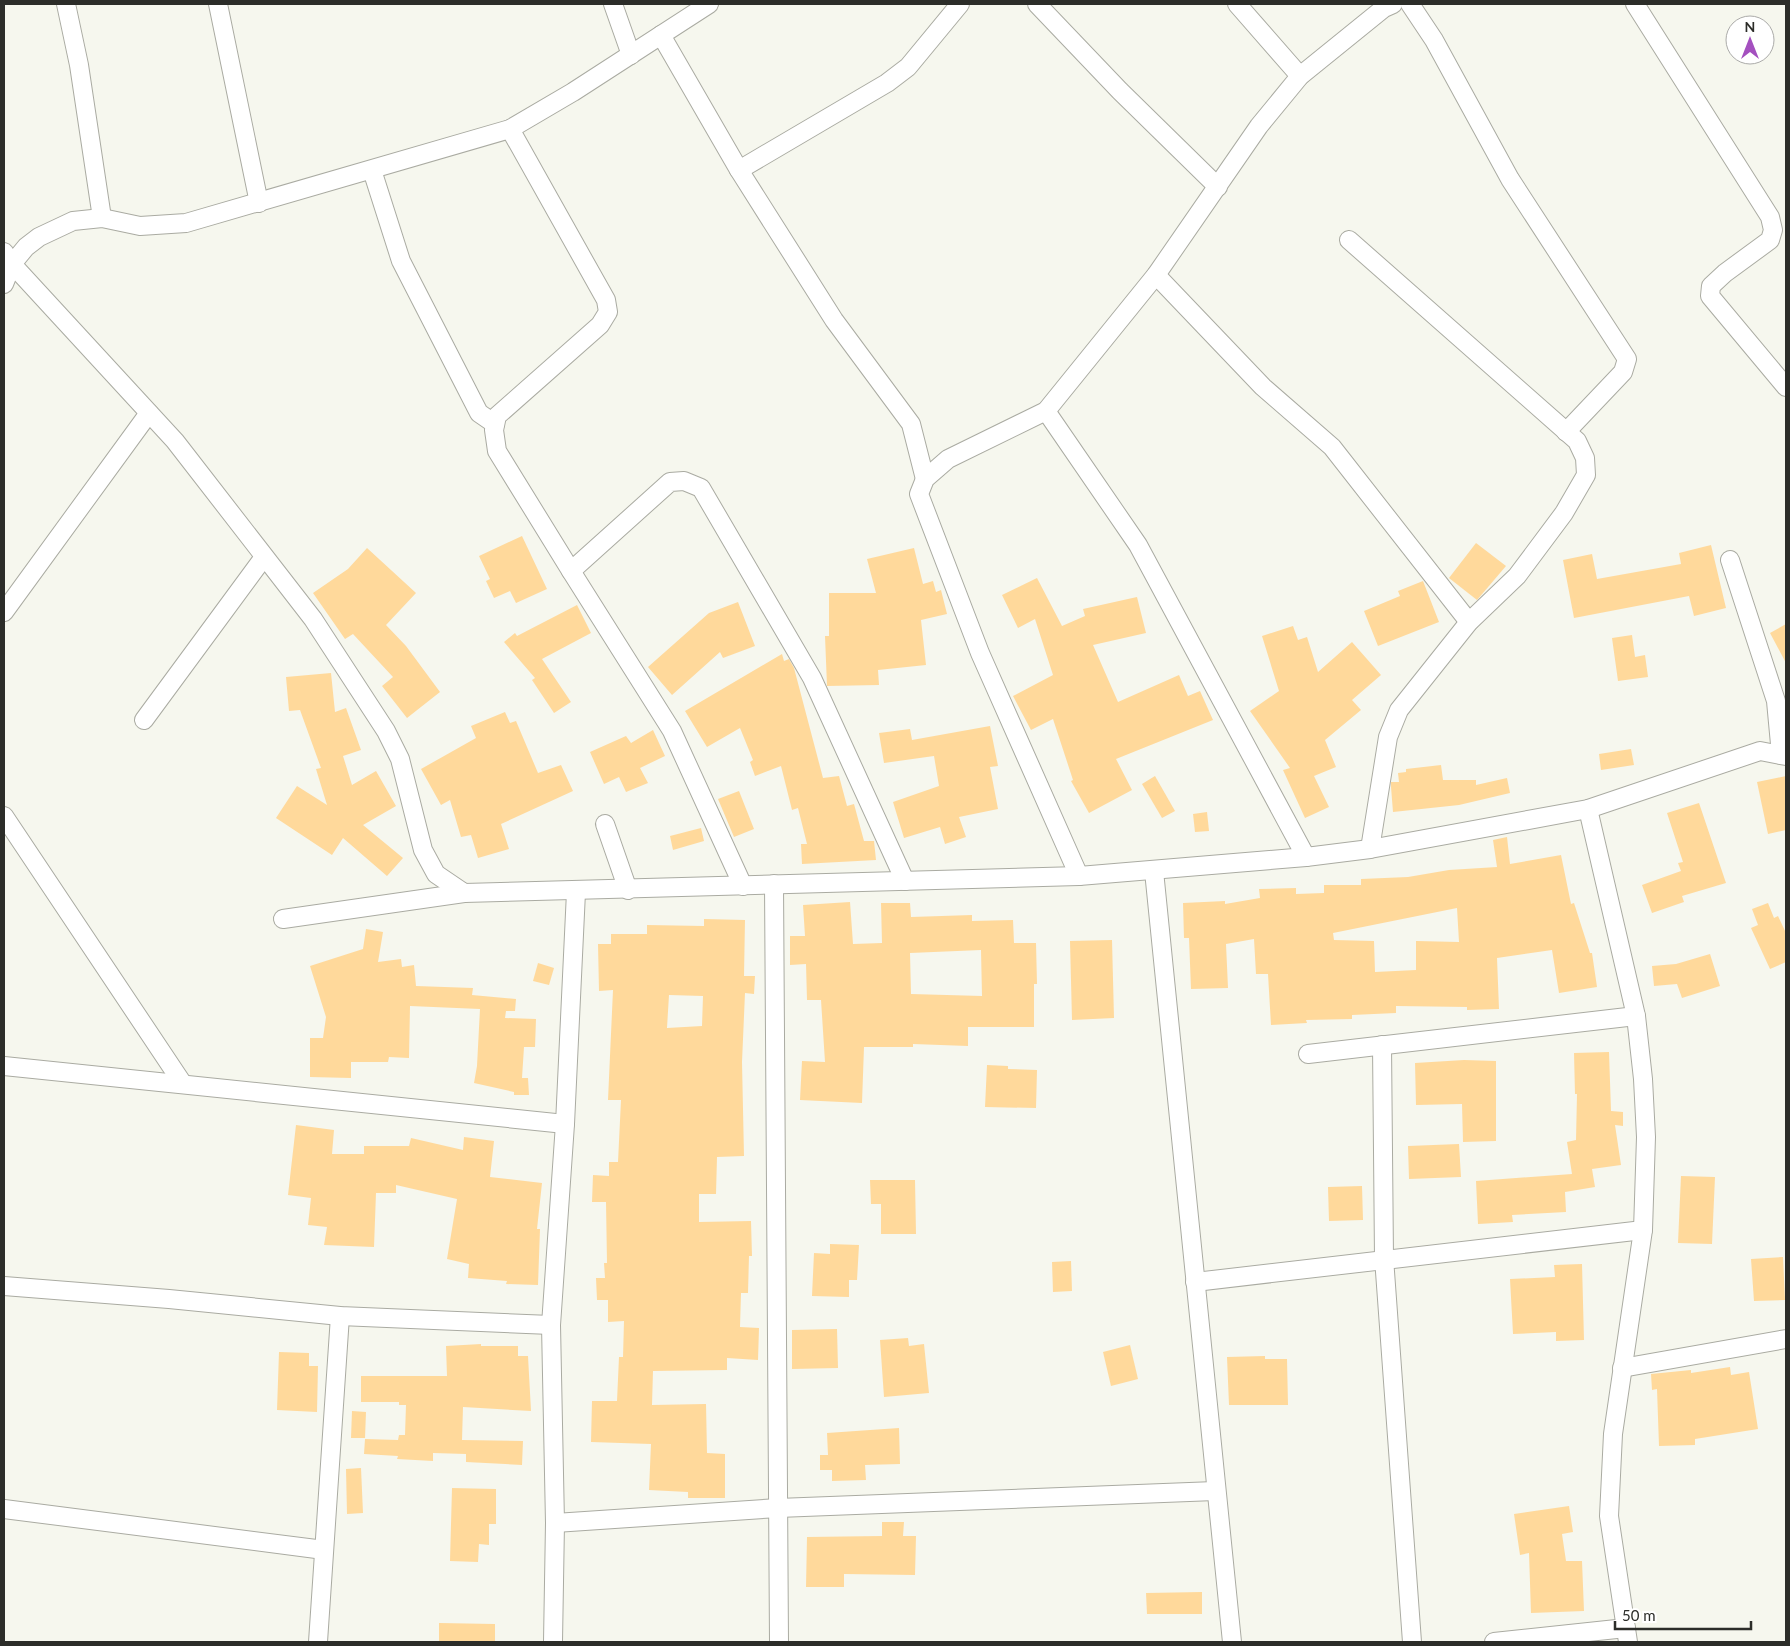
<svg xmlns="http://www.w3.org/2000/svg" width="1790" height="1646" viewBox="0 0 1790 1646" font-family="Lato,sans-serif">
	<rect width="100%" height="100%" fill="#f6f7ee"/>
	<g fill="#ffd99b" fill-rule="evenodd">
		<path d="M 522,536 L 547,589 L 516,603 L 510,591 L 494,598 L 486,581 L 490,579 L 479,556 Z"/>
		<path d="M 1476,543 L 1506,566 L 1477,600 L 1449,578 Z"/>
		<path d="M 1711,545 L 1726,608 L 1694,616 L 1689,596 L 1574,618 L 1563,560 L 1592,554 L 1597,579 L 1681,564 L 1679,553 Z"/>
		<path d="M 367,548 L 416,593 L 386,625 L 406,646 L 440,692 L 407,718 L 382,686 L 393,677 L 353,634 L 345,639 L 313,593 L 348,569 Z"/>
		<path d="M 914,548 L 923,584 L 933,581 L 936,592 L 941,590 L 947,614 L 921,620 L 926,665 L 878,670 L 879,685 L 827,686 L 825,636 L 829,636 L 829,593 L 876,593 L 867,559 Z"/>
		<path d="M 1037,578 L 1062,626 L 1085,616 L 1083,609 L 1137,597 L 1146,633 L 1093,645 L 1118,702 L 1179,675 L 1188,696 L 1200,691 L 1213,720 L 1116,759 L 1132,790 L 1089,813 L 1071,781 L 1073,780 L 1053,719 L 1031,730 L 1013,696 L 1053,675 L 1035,619 L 1018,628 L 1002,595 Z"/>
		<path d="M 1423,581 L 1439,622 L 1378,646 L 1364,611 L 1400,596 L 1398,591 Z"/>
		<path d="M 738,602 L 755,646 L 723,658 L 720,652 L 672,695 L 648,667 L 709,613 Z"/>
		<path d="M 577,605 L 591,633 L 542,659 L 571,702 L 554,713 L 532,680 L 535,678 L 504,642 L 515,633 L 517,636 Z"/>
		<path d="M 1786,624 L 1786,663 L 1770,633 Z"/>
		<path d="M 1293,626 L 1298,640 L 1307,637 L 1318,672 L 1352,642 L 1381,675 L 1352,700 L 1361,710 L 1325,740 L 1336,767 L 1314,776 L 1329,807 L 1305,818 L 1283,770 L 1290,768 L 1250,711 L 1279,691 L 1262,636 Z"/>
		<path d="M 1632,635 L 1635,657 L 1645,655 L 1648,677 L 1618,681 L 1612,638 Z"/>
		<path d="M 782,654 L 784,661 L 789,659 L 794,668 L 823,778 L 839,776 L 847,806 L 854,804 L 864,841 L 874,841 L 876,860 L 802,864 L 801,844 L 807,844 L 798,808 L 792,810 L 781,766 L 755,776 L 750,762 L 753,760 L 740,728 L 707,747 L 685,711 Z"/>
		<path d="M 331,673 L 335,712 L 346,708 L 361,750 L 343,756 L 352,785 L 376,771 L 396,806 L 363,825 L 403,858 L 387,876 L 343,838 L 332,855 L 276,818 L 297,786 L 327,805 L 316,769 L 321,768 L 300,710 L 289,711 L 286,677 Z"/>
		<path d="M 505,712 L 510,723 L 516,721 L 538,773 L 561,765 L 573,791 L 501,824 L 509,849 L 478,858 L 471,835 L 461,837 L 450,800 L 441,805 L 421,769 L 476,738 L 471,726 Z"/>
		<path d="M 990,726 L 998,766 L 990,767 L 998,809 L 959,817 L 966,837 L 945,844 L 940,827 L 904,838 L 893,802 L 939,786 L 934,756 L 884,763 L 879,733 L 910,729 L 912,740 Z"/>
		<path d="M 653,730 L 665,756 L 640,768 L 648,783 L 626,792 L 619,777 L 604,784 L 590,752 L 626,736 L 631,743 Z"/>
		<path d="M 1631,749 L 1634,765 L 1601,770 L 1599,754 Z"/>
		<path d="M 1441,765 L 1443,780 L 1476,780 L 1476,785 L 1507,778 L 1510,793 L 1459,805 L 1393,812 L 1391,787 L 1391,782 L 1399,782 L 1398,773 L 1406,772 L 1406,769 Z"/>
		<path d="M 1155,776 L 1175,811 L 1162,818 L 1142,784 Z"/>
		<path d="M 1786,776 L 1786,830 L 1768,834 L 1757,782 Z"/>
		<path d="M 739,791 L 754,829 L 734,837 L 718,799 Z"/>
		<path d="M 1699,803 L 1726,883 L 1682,896 L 1684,902 L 1652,913 L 1642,885 L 1681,871 L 1678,863 L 1683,862 L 1667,813 Z"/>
		<path d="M 1207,812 L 1209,831 L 1195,832 L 1193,814 Z"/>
		<path d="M 701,828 L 704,841 L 673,850 L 670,836 Z"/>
		<path d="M 1507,837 L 1510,864 L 1561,855 L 1571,904 L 1574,903 L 1590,953 L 1592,953 L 1597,987 L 1559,993 L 1552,950 L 1497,958 L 1499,1009 L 1467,1010 L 1467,1007 L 1396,1006 L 1396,1013 L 1352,1015 L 1352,1019 L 1306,1020 L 1307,1023 L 1271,1025 L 1268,974 L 1256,974 L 1254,939 L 1226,944 L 1228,988 L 1191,989 L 1189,938 L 1184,938 L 1183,903 L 1225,901 L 1225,904 L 1260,898 L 1259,889 L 1296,888 L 1296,894 L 1324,893 L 1324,885 L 1361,885 L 1361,879 L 1408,877 L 1449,870 L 1497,867 L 1493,840 ZM 1457,908 L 1459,942 L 1416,941 L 1416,970 L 1375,972 L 1374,941 L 1334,940 L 1333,933 Z"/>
		<path d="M 850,902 L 853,944 L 882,943 L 881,903 L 910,903 L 911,917 L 972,915 L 972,921 L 1013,920 L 1014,943 L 1036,943 L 1037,984 L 1034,984 L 1034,1027 L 968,1027 L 968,1046 L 913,1044 L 913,1047 L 864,1047 L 862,1103 L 800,1100 L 802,1061 L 825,1062 L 821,1000 L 807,1000 L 806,964 L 790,965 L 790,936 L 805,936 L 803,905 ZM 981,950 L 982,996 L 911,994 L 910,953 Z"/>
		<path d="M 1768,903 L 1774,918 L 1778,916 L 1786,933 L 1786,962 L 1770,969 L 1751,928 L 1758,925 L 1752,909 Z"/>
		<path d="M 704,919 L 745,920 L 744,976 L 755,976 L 754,994 L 745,993 L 742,1062 L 744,1156 L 717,1157 L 716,1194 L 699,1194 L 699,1222 L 751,1221 L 752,1256 L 749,1256 L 748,1293 L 741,1293 L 740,1327 L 759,1328 L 758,1360 L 727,1358 L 727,1370 L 653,1371 L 652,1405 L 706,1404 L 707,1453 L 725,1454 L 725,1498 L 688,1498 L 688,1492 L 649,1490 L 651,1444 L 591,1442 L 592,1401 L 617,1401 L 619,1357 L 623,1357 L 624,1321 L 608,1322 L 608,1300 L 597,1300 L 596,1278 L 605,1278 L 604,1263 L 607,1263 L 606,1202 L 592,1202 L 593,1175 L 609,1176 L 609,1162 L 618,1162 L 621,1100 L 608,1100 L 613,990 L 599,991 L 598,944 L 611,944 L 611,934 L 647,934 L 647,925 L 704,926 ZM 669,995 L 703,996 L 702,1026 L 667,1028 Z"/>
		<path d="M 366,929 L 383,932 L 378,962 L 401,959 L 402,967 L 414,965 L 416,986 L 473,988 L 472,995 L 516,999 L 515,1011 L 506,1011 L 505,1018 L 536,1019 L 535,1047 L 524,1047 L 522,1078 L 528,1078 L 529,1095 L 514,1095 L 514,1092 L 474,1083 L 477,1066 L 480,1009 L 410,1006 L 409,1058 L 389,1057 L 388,1062 L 351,1062 L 351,1078 L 310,1077 L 310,1038 L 323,1038 L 326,1017 L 310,966 L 363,949 Z"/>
		<path d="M 1112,940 L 1114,1018 L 1072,1020 L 1070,941 Z"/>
		<path d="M 1710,954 L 1720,986 L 1682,998 L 1677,984 L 1654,986 L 1652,966 L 1676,964 Z"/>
		<path d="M 538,963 L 554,968 L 549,985 L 533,981 Z"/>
		<path d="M 1609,1052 L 1611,1111 L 1623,1112 L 1623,1126 L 1615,1125 L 1621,1165 L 1592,1169 L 1595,1187 L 1565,1192 L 1566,1212 L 1512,1215 L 1513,1222 L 1478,1224 L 1476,1181 L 1572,1174 L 1567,1142 L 1576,1140 L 1577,1094 L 1575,1094 L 1574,1053 Z"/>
		<path d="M 1464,1060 L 1496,1061 L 1496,1141 L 1463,1142 L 1462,1104 L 1416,1105 L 1415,1063 Z"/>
		<path d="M 987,1065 L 1008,1066 L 1008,1069 L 1037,1070 L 1036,1108 L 985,1107 Z"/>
		<path d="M 296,1125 L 334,1130 L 332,1154 L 364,1154 L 364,1146 L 409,1146 L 411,1138 L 463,1150 L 464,1137 L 494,1141 L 490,1177 L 542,1183 L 537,1229 L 540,1229 L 538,1285 L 506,1284 L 507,1281 L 468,1278 L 469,1264 L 447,1259 L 457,1199 L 396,1185 L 396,1193 L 376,1193 L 374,1247 L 324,1245 L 327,1227 L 308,1225 L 311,1198 L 288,1195 Z"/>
		<path d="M 1459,1144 L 1461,1177 L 1409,1179 L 1408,1146 Z"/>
		<path d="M 1681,1176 L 1715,1177 L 1712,1244 L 1678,1243 Z"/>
		<path d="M 870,1180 L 915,1180 L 916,1234 L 881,1234 L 881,1204 L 871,1204 Z"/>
		<path d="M 1362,1186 L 1363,1220 L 1329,1221 L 1328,1187 Z"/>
		<path d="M 830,1244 L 859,1245 L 857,1280 L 849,1280 L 849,1297 L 812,1296 L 814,1253 L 830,1254 Z"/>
		<path d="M 1783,1257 L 1785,1300 L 1754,1301 L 1751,1259 Z"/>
		<path d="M 1071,1261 L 1072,1291 L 1053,1292 L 1052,1262 Z"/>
		<path d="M 1582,1264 L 1584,1340 L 1556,1341 L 1556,1332 L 1513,1334 L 1510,1279 L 1555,1277 L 1554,1265 Z"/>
		<path d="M 837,1329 L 838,1368 L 792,1369 L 792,1330 Z"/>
		<path d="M 908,1338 L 909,1346 L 924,1344 L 929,1393 L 884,1397 L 880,1340 Z"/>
		<path d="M 481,1344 L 481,1346 L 518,1346 L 518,1356 L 528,1356 L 531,1411 L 463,1407 L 462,1440 L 523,1441 L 522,1465 L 466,1462 L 466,1454 L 433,1453 L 433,1461 L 397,1459 L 398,1456 L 364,1454 L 365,1439 L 398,1440 L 399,1435 L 405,1435 L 406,1405 L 399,1405 L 399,1402 L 361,1402 L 361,1376 L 447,1376 L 446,1346 Z"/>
		<path d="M 1130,1345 L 1138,1379 L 1111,1386 L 1103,1352 Z"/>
		<path d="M 279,1352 L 309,1353 L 309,1366 L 318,1366 L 317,1412 L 277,1410 Z"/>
		<path d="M 1265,1356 L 1265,1359 L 1287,1359 L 1288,1405 L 1229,1405 L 1227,1357 Z"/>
		<path d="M 1730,1367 L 1731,1375 L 1749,1372 L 1758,1429 L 1695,1439 L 1695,1445 L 1659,1446 L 1657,1389 L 1652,1390 L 1651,1374 L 1691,1370 L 1691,1373 Z"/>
		<path d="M 352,1411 L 366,1412 L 365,1438 L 351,1438 Z"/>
		<path d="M 899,1428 L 900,1464 L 865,1465 L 866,1480 L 832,1481 L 832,1470 L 820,1470 L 820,1455 L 828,1455 L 827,1433 Z"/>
		<path d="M 361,1468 L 363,1513 L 347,1514 L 346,1469 Z"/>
		<path d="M 452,1488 L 496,1489 L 496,1524 L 489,1524 L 489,1545 L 479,1544 L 478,1562 L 450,1561 Z"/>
		<path d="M 1569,1506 L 1573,1532 L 1562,1534 L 1566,1561 L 1582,1561 L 1584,1611 L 1531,1613 L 1529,1553 L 1520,1555 L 1514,1514 Z"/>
		<path d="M 882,1522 L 904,1522 L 903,1536 L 916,1536 L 915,1575 L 844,1574 L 844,1587 L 806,1587 L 807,1537 L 882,1536 Z"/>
		<path d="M 1202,1592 L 1202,1614 L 1147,1614 L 1146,1593 Z"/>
		<path d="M 439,1623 L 495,1624 L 495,1642 L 439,1642 Z"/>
	</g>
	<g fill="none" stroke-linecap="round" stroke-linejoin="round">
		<g stroke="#aaaba2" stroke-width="20">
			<g id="minor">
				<path d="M 66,4 L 79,65 L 102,218"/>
				<path d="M 218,4 L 259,203"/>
				<path d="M 613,4 L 631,55"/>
				<path d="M 1037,4 L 1120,91 L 1218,187"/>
				<path d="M 1237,4 L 1300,76"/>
				<path d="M 1410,4 L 1434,40 L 1510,179 L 1627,359 L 1623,372 L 1566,432"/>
				<path d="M 1635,4 L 1770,217 L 1773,230 L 1770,240 L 1725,273 L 1711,286 L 1710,296 L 1786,387"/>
				<path d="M 661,35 L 739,170 L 834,320 L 911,424 L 925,479"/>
				<path d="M 510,129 L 606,300 L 608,312 L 600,325 L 497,416 L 494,430 L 497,451 L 571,571 L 672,731 L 743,886"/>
				<path d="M 372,170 L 401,261 L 479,413 L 495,424"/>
				<path d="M 739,170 L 887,83 L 908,67 L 960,4"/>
				<path d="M 1349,240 L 1577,441 L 1585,458 L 1586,475 L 1564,513 L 1517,576 L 1469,622 L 1399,710 L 1388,737 L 1370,849"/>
				<path d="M 4,252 L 12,264 L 175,441 L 313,619 L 386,731 L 400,759 L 423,850 L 436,874 L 464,893 L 1079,876 L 1306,857 L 1370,849 L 1588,809 L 1760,751 L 1786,756"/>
				<path d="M 1156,275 L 1263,387 L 1332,447 L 1469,622"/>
				<path d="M 4,284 L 12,264 L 26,247 L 39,237 L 73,221 L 102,218 L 140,226 L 186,223 L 510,129 L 573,92 L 709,4"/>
				<path d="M 1046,411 L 1138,545 L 1306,857"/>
				<path d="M 1730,560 L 1776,701 L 1781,755"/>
				<path d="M 571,571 L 670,482 L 684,481 L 701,488 L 812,678 L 905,881"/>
				<path d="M 4,612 L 149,413"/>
				<path d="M 144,720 L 264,557"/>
				<path d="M 1588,809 L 1636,1016 L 1643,1079 L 1646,1137 L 1643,1230 L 1613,1434 L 1609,1516 L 1628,1642"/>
				<path d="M 4,816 L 183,1084"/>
				<path d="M 605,824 L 628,890"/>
				<path d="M 1154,871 L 1232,1642"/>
				<path d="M 1079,876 L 980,653 L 919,494 L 925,479 L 948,459 L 1046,411 L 1156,275 L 1259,126 L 1300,76 L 1384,8 L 1393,4"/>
				<path d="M 774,884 L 779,1642"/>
				<path d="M 283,919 L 464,893"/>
				<path d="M 1382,1045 L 1384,1258 L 1412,1642"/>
				<path d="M 1308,1054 L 1636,1016"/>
				<path d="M 4,1066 L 565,1124"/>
				<path d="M 1195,1282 L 1643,1230"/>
				<path d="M 4,1286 L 169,1299 L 340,1316 L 551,1325"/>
				<path d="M 1622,1368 L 1786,1339"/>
				<path d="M 4,1509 L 324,1550"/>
				<path d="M 555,1523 L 778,1508 L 1215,1491"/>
				<path d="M 318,1642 L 340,1316"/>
				<path d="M 553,1642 L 555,1523 L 551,1325 L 565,1124 L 576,892"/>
				<path d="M 1494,1642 L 1626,1628"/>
			</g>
		</g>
		<use href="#minor" stroke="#fff" stroke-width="18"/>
	</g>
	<rect width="1790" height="1646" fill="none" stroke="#2c2d29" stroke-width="10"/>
	<g transform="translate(1750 40)"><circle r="24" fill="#ffffff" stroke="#ababa9"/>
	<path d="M0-4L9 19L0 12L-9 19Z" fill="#a450bf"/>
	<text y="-8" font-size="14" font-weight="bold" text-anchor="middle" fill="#2c2d29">N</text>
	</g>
	<path d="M1615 1621v8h136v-8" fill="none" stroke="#2c2d29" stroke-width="2.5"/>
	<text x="1622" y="1621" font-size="15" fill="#2c2d29" stroke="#ffffff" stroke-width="4" paint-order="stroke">50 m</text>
</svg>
